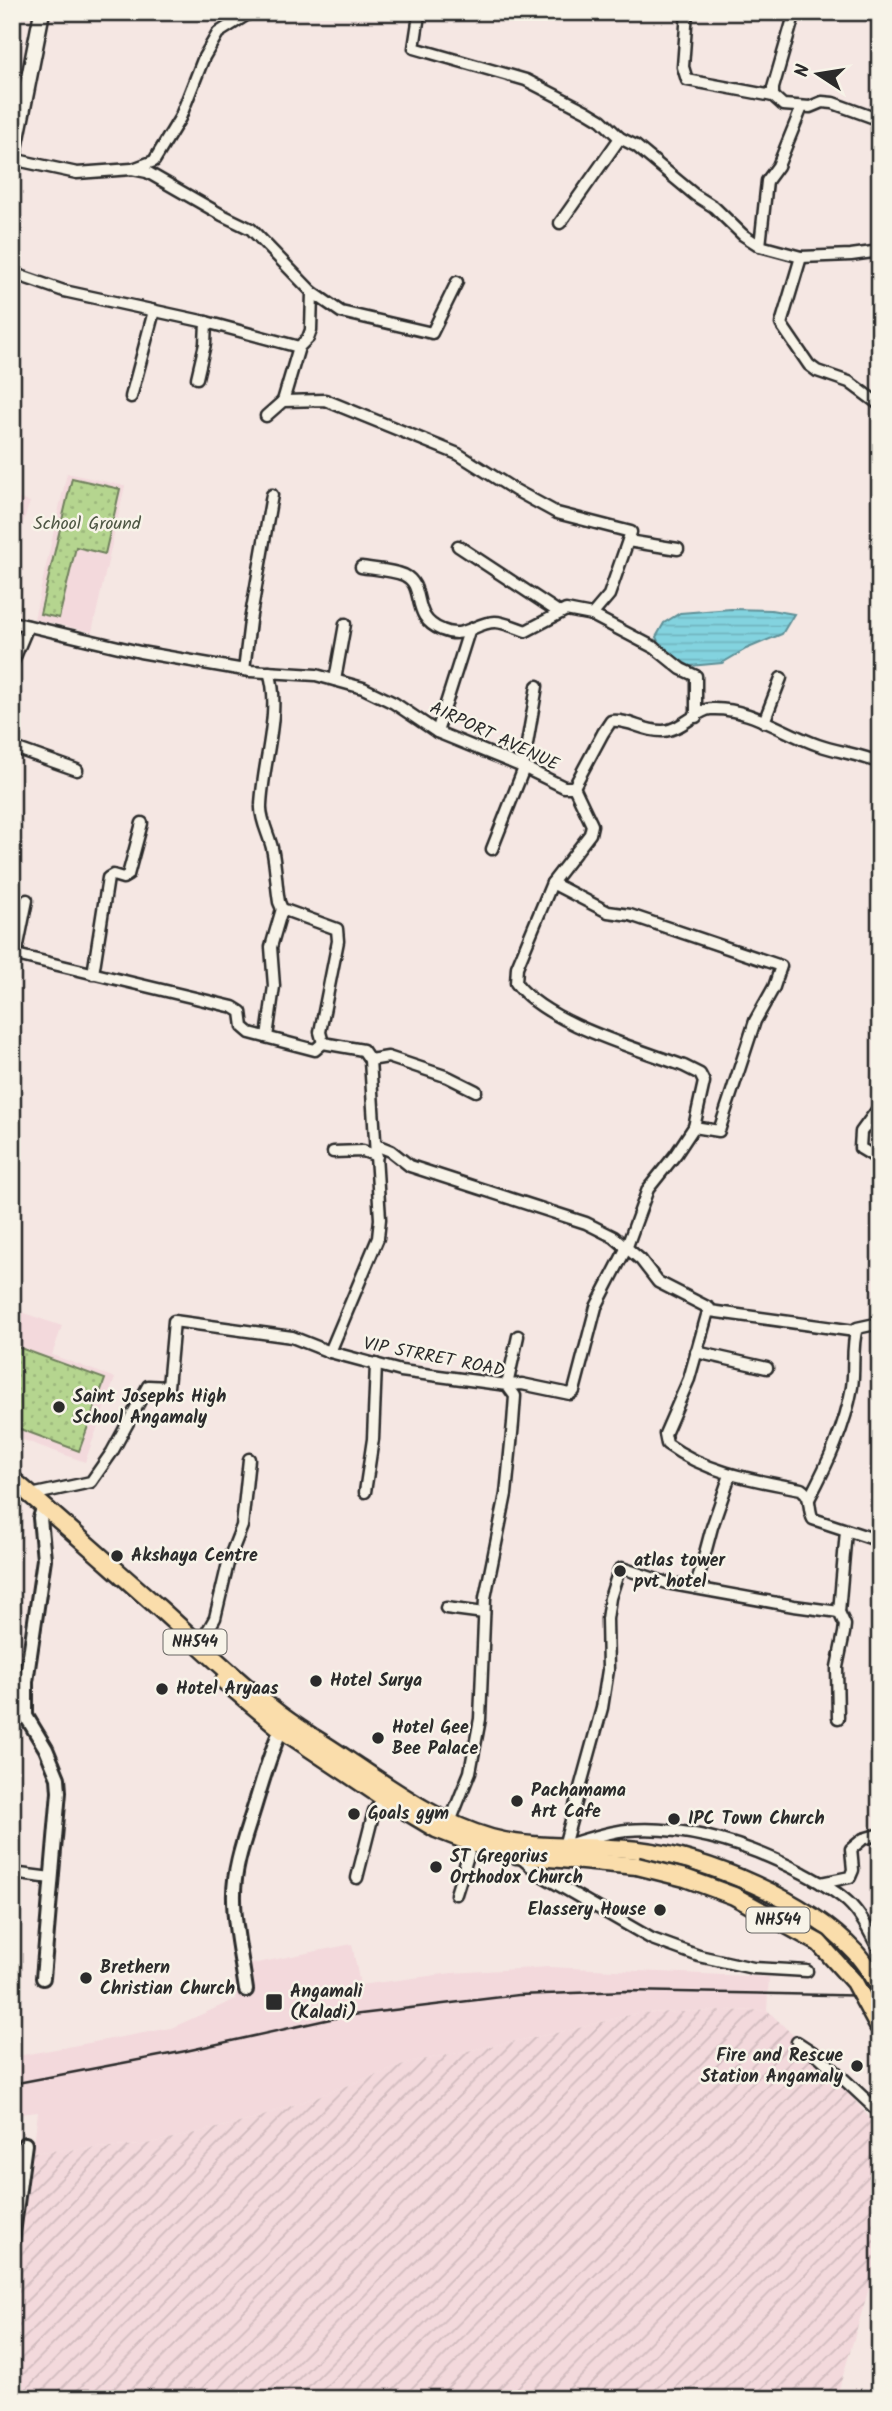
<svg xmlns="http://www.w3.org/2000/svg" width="892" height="2411" viewBox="0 0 892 2411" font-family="Kalam,sans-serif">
	<defs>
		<pattern id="industrial-furrows" width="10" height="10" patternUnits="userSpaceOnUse" patternTransform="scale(1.75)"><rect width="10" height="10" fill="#f3d9dc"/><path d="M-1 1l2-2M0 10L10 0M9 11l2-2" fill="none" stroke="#d0babd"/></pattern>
		<pattern id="grass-dots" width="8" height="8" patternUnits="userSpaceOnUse" patternTransform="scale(1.75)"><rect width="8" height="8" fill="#b5d58f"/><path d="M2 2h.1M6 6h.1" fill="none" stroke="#9cb77c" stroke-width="1.8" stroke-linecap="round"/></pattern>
		<pattern id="water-rules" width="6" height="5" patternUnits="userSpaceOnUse" patternTransform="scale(1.75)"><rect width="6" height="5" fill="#83d3df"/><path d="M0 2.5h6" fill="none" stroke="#71b5c0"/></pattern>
	</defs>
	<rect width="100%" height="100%" fill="#f5e7e3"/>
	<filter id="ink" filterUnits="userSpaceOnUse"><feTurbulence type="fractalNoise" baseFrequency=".0143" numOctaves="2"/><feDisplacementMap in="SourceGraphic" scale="14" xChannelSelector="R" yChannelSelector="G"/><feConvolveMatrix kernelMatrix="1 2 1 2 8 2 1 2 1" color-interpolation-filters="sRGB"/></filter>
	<g filter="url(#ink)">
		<g fill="#f3d9dc">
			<path d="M 67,473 L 125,486 L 92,632 L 34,619 Z"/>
			<path d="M 12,497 L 30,502 L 12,555 Z"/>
			<path d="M 12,1309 L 62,1326 L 52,1355 L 115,1378 L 85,1462 L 12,1436 Z"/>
			<path d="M 352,1944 L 360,1985 L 452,1973 L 549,1967 L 769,1977 L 767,2010 L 637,2013 L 571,2030 L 412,2062 L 252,2120 L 142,2145 L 33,2152 L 38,2112 L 12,2115 L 12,2057 L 171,2028 L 236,1999 L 237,1967 Z"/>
		</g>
		<path fill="url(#industrial-furrows)" d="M 767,2010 L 822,2063 L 880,2130 L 880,2251 L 836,2399 L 12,2399 L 12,2298 L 33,2152 L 142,2145 L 252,2120 L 412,2062 L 571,2030 L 637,2013 Z"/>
		<g fill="url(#grass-dots)" stroke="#70805d" stroke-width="2">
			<path d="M 72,478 L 120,489 L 105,554 L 76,547 L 59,618 L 40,614 Z"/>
			<path d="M 12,1345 L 105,1379 L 79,1451 L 12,1426 Z"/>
		</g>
		<path fill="url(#water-rules)" stroke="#609097" stroke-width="2" d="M 731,609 L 771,610 L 794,614 L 782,634 L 746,649 L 722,663 L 690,666 L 662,650 L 656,637 L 664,623 L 680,613 Z"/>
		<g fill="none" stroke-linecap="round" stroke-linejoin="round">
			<g stroke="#2b2b2b" stroke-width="15">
				<g id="minor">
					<path d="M 416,12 L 419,15 L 414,48 L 526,80 L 586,111 L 601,120 L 620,138 L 636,146 L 695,195 L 714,207 L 743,235 L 760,246 L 801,257 L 851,255 L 880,251"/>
					<path d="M 687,12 L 683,67 L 687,80 L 773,96 L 783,105 L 810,107 L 822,102 L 833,103 L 880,120"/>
					<path d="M 773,96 L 773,88 L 795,12"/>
					<path d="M 12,159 L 77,173 L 132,169 L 147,172 L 222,215 L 251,229 L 312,292 L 311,330 L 308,338 L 299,347 L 283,401"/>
					<path d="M 133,169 L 154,161 L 180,118 L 204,57 L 218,33 L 251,12"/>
					<path d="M 560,223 L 620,138"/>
					<path d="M 760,246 L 767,181 L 778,166 L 802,107"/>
					<path d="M 801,257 L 781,324 L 809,365 L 817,371 L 849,382 L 880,405"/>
					<path d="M 12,273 L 64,291 L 206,322 L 205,344 L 197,378"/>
					<path d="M 312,292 L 341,312 L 432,333 L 457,282"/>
					<path d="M 206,322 L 299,347"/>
					<path d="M 131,397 L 154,311"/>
					<path d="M 266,416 L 283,401 L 325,400 L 458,454 L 515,490 L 557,513 L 631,532 L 609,595 L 592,615 L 566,610 L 526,631 C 517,628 504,622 495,622 C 475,622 465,640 442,630 C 409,617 427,586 404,575 C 392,570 374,569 361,567"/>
					<path d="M 628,541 L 678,549"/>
					<path d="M 458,546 L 560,613"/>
					<path d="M 592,615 L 655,648 L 681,669 L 696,676 L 696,717"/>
					<path d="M 12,622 L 140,652 L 250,671 L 316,675 L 363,688 L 394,703 L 437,732 L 523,767 L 564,787 L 574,787 L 603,733 L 611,721 C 630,719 643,732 663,731 C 682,730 698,709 711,709 C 749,707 783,733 818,745 C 838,752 860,754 880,763"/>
					<path d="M 12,664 L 28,626"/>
					<path d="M 244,670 L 250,621 L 272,495"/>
					<path d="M 269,672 C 282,710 262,766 261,806 C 260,819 269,835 272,848 C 276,866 276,884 279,902 L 282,909 L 337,929 L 338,941 L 320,1032 L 323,1043 L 363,1050 L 370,1060 L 380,1219 L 378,1238 L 330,1352"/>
					<path d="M 335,680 L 345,624"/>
					<path d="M 764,722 L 781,678"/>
					<path d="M 437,732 L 469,631"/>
					<path d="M 12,747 L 77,770"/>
					<path d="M 523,767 L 537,686"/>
					<path d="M 492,849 L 524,768"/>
					<path d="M 552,883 L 608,912 L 630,915 L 781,966 L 774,987 L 755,1021 L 719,1131 L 694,1127"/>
					<path d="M 12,954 L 233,1007 L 241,1012 L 243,1027 L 250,1033 L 315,1050 L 323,1043"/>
					<path d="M 16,955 L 27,900"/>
					<path d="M 93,974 L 108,878 L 113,875 L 123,878 L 128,875 L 142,823"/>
					<path d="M 267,1037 L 274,986 L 271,947 L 282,909"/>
					<path d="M 370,1060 L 388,1057 L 448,1077 L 476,1091"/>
					<path d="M 880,1106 L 861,1132 L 860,1148 L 880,1160"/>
					<path d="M 376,1145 L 391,1151 L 410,1166 L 586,1223 L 614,1237 L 641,1260 L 658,1282 L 709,1308 L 689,1379 L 665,1434 L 667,1444 C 707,1473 753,1480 801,1489 C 813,1497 807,1508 813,1519 L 880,1541"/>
					<path d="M 333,1152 L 363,1151 L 377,1156"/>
					<path d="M 710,1311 L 855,1331"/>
					<path d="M 518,1336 L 507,1385 L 522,1384 L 570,1394 L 574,1391 L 596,1307 L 626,1249 L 648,1189 L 676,1154 L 694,1127 L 704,1082 L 700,1074 L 684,1066 C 636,1048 546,1023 516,983 L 517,967 L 552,883 L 590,834 L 592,825 L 574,787"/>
					<path d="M 696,1352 L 767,1368"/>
					<path d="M 365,1492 L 373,1439 L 376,1364"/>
					<path d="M 31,1495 L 91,1482 L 112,1452 L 148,1386 L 168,1387 L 174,1321 L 292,1337 L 330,1352 L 401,1371 L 507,1385 L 515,1396 L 513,1423 L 506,1494 L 485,1598 L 480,1719 L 470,1772 L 450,1822"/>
					<path d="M 809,1499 C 828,1463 845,1427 852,1387 C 855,1368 851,1346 857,1328 L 880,1323"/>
					<path d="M 696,1587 L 712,1527 L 730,1475"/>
					<path d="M 446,1608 L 484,1613"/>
					<path d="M 839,1612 L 794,1606 L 667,1583 L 622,1568 L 619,1570 L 610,1598 L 607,1619 L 608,1670 L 602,1708 L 564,1846 C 584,1840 606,1832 627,1830 C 688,1825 749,1845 803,1873 C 818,1881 835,1890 848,1902 C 862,1915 871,1935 880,1952"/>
					<path d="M 199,1646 L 215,1618 L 229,1559 L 242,1526 L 249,1459"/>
					<path d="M 12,1680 L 26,1682"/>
					<path d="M 838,1718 L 837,1667 L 844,1633 L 845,1625 L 839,1612 L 846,1531"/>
					<path d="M 520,1857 L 541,1875 L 652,1939 L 699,1956 L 753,1968 L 807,1971"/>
					<path d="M 12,1873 L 51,1878"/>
					<path d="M 357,1878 L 374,1811 L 384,1798"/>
					<path d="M 821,1883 L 850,1877 L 853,1870 L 851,1849 L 863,1839 L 880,1834"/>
					<path d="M 456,1894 L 472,1843"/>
					<path d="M 797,2042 L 820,2057 L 880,2113"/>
				</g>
			</g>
			<g stroke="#2b2b2b" stroke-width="18">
				<g id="tertiary">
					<path d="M 43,1978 L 59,1792 L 58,1778 L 46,1749 L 26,1716 L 26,1682 L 44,1559 L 40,1518 L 44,1506"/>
					<path d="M 246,1990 C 242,1960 234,1929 234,1899 C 233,1867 246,1835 255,1805 C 263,1779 270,1754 281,1729"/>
					<path d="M 12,2241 L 25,2144"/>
				</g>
			</g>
			<g stroke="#2b2b2b" stroke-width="19">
				<path id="secondary" d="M 12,164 L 42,12"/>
			</g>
			<g stroke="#2b2b2b" stroke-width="21">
				<g id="trunk">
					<path d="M 12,1479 C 61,1521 110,1565 159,1608 C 198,1643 236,1681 278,1713 C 300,1730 325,1744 348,1760 C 393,1790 438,1823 491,1838 C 539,1851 589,1844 638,1850 C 707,1858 807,1900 855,1952 C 864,1962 872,1974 880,1986"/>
					<path d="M 224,1681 L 281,1729 L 384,1798 L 436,1829 L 472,1843 L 517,1855 L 637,1866"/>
				</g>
			</g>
			<use href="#minor" stroke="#f7f3e8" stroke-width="10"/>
			<use href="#tertiary" stroke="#f7f3e8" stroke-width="12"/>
			<use href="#secondary" stroke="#f7f3e8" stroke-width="14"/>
			<use href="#trunk" stroke="#faddab" stroke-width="16"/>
			<path stroke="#2b2b2b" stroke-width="2.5" d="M 12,2084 L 186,2051 L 344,2016 L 518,1995 L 627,1991 L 880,1996"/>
			<g stroke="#2b2b2b" stroke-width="21" stroke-linecap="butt">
				<path id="trunk-bridge" d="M 637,1866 L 685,1878 L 734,1896 L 819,1943 L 854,1982 L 879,2028"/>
			</g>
			<use href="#trunk-bridge" stroke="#faddab" stroke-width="16"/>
		</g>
	</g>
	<g fill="#2b2b2b" stroke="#f7f3e8" stroke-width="2.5">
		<circle cx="59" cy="1407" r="7"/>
		<circle cx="117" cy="1556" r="7"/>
		<circle cx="620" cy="1571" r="7"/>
		<circle cx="316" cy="1681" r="7"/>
		<circle cx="162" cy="1689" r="7"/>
		<circle cx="378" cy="1738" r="7"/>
		<circle cx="517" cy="1801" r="7"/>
		<circle cx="354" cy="1814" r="7"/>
		<circle cx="674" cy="1819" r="7"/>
		<circle cx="436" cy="1867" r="7"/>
		<circle cx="660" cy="1910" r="7"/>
		<circle cx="86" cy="1978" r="7"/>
		<rect x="265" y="1993" width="18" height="18" rx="3.5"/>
		<circle cx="857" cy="2066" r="7"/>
	</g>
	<g text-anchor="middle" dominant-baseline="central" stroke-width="5" stroke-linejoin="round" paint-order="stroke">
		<g fill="#f7f3e8" stroke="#686764" stroke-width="2">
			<rect x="163.5" y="1629.5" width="63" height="25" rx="5"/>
			<rect x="746.5" y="1907.5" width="63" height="25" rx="5"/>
		</g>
		<g font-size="16" font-weight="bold" fill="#2b2b2b">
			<text x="195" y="1642">NH544</text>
			<text x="778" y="1920">NH544</text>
		</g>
		<g font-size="18" fill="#4e5644" stroke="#f7f3e8">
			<text x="87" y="524">School Ground</text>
		</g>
		<g font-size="18" fill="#2b2b2b" stroke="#f7f3e8">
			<text transform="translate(494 737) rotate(25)">AIRPORT AVENUE</text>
			<text transform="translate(434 1358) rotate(11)">VIP STRRET ROAD</text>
		</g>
		<g font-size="18" font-weight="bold" fill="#2b2b2b" stroke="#f7f3e8" text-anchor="start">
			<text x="73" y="1397">Saint Josephs High<tspan x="73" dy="21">School Angamaly</tspan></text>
			<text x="131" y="1556">Akshaya Centre</text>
			<text x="634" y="1561">atlas tower<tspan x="634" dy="21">pvt hotel</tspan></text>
			<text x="330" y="1681">Hotel Surya</text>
			<text x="176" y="1689">Hotel Aryaas</text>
			<text x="392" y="1728">Hotel Gee<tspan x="392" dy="21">Bee Palace</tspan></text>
			<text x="531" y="1791">Pachamama<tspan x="531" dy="21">Art Cafe</tspan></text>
			<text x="368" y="1814">Goals gym</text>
			<text x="688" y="1819">IPC Town Church</text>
			<text x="450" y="1857">ST Gregorius<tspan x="450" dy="21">Orthodox Church</tspan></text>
			<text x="646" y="1910" text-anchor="end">Elassery House</text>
			<text x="100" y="1968">Brethern<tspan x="100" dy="21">Christian Church</tspan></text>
			<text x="290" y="1992">Angamali<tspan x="290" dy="21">(Kaladi)</tspan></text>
			<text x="843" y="2056" text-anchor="end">Fire and Rescue<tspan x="843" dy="21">Station Angamaly</tspan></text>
		</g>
	</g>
	<rect width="892" height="2411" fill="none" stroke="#f7f3e8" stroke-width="42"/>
	<rect x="21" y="21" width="850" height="2369" fill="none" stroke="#2b2b2b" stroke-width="2.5" filter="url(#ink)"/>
	<g transform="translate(818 74) rotate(282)" stroke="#f7f3e8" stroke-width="5" paint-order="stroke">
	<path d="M0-5L12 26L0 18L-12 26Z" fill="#2b2b2b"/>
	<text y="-10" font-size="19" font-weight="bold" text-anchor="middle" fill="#2b2b2b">N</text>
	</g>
</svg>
